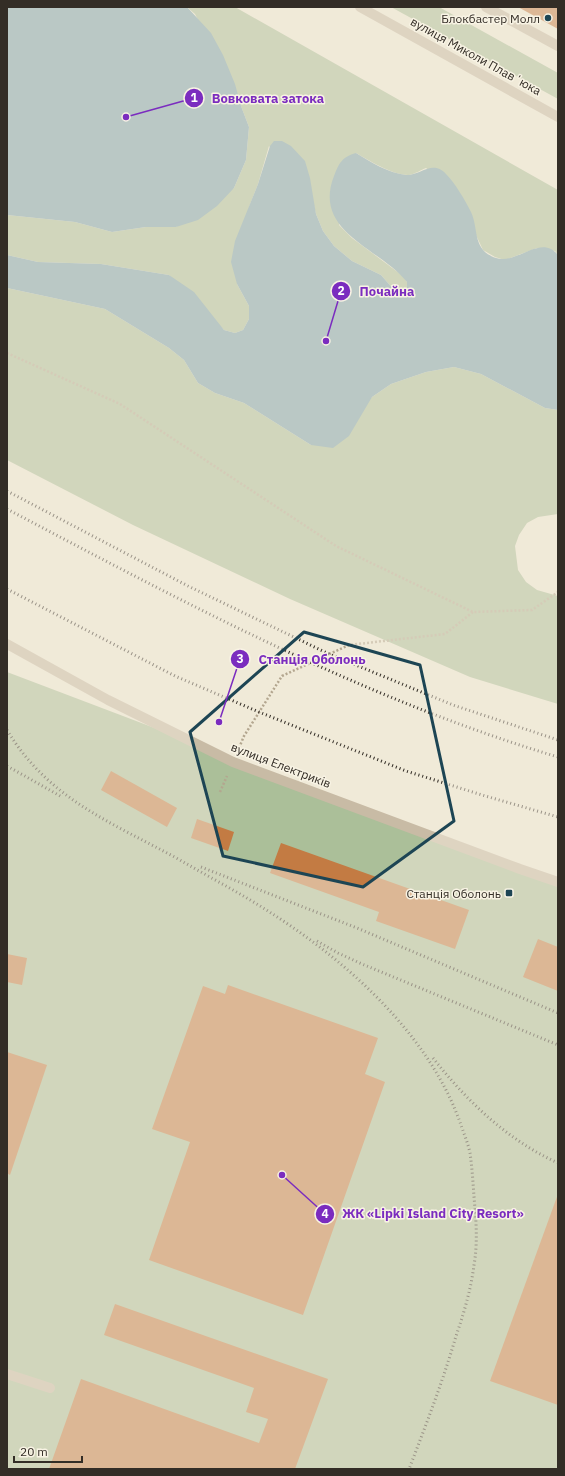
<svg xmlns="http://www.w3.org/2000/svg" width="565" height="1476" viewBox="0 0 565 1476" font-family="'IBM Plex Sans',sans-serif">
	<rect width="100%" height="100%" fill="#f0ead8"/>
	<g fill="#abbf99">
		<path d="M 187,7 L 235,7 L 558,190 L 558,255 L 555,251 L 537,248 L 505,260 L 495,257 L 483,250 L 476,235 L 471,214 L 462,198 L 426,168 C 421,170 415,174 409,175 C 394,176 368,160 356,153 L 339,225 L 352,238 L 403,276 L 407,282 L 407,289 L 402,293 L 395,291 L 381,275 L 352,261 L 334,246 L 323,231 L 316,214 L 312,198 L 269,146 L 258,184 L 249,207 L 237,284 L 249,306 L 249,319 L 243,330 L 235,333 L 224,330 L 169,275 L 101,264 L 38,262 L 7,255 L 7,215 L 75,222 L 112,232 L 146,227 L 176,227 L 234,188 L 246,160 L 249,127 L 241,106 L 195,14 Z"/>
		<path d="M 391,7 L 439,7 L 558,73 L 558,99 Z"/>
		<path d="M 7,288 L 105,309 L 169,348 L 184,360 L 198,383 L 215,393 L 244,403 L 311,445 L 372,397 L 391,384 L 426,372 L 454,367 L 481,374 L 545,408 L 558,410 L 558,514 L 538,517 L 527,523 L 519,535 L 515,546 L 518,570 L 526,582 L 537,590 L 558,596 L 558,704 L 470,677 L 290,599 L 133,525 L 7,460 Z"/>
		<path d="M 7,672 L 558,881 L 558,1469 L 7,1469 Z"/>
	</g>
	<g fill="#78a0ad">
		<path d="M 7,7 L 187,7 L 211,33 L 223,55 L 235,84 L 241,106 L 249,127 L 246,160 L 234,188 L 217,206 L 198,220 L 176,227 L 146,227 L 112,232 L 75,222 L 7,215 Z"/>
		<path d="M 274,141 L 282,141 L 291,146 L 305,161 L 310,178 L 316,214 L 323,231 L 334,246 L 352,261 L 381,275 L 395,291 L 402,293 L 407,289 L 407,282 C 380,248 312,232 334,176 C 339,163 342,157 356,153 C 371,162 388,173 406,175 C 420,176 432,159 446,174 C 455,183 465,200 471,212 C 479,229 472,250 496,258 C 517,265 541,233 558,255 L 558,410 L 545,408 L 481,374 L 454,367 L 426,372 L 391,384 L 372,397 L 349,436 L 333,448 L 311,445 L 244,403 L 215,393 L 198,383 L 184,360 L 169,348 L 105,309 L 7,288 L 7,255 L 38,262 L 101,264 L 169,275 L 194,292 L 224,330 L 235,333 L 243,330 L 249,319 L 249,306 L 237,284 L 231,262 L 235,241 L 258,184 L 270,146 Z"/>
	</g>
	<g fill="#c37b43">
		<path d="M 518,7 L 558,7 L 558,29 Z"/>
		<path d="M 111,771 L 177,808 L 167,827 L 101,790 Z"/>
		<path d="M 197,819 L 234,832 L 228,851 L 191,838 Z"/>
		<path d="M 281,843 L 469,910 L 455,949 L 376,921 L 379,912 L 270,873 Z"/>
		<path d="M 538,939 L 558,947 L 558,991 L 523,977 Z"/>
		<path d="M 7,954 L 27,958 L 22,985 L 7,982 Z"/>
		<path d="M 228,985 L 378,1038 L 365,1074 L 385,1082 L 303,1315 L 149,1260 L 190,1142 L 152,1129 L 203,986 L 225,994 Z"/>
		<path d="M 7,1052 L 47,1065 L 10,1175 L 7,1173 Z"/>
		<path d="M 558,1194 L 558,1405 L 490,1381 Z"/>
		<path d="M 115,1304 L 328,1379 L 295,1469 L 49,1469 L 81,1379 L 259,1443 L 268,1419 L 246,1412 L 254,1388 L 104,1335 Z"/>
	</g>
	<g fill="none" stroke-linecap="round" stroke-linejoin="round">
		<g stroke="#b3a68f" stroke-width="2.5" stroke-dasharray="2 2" stroke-linecap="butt">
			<path d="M 7,353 L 120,404 L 336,546 L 473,612 L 532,610 L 558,592"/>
			<path d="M 239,748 L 244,736 L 282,676 L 349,645 L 445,634 L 473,612"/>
			<path d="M 220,792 L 227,776"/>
		</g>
		<g stroke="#c8bba5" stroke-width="10">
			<path d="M 360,7 L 558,117"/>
			<path d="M 486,7 L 558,46"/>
			<path d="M 7,644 L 108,700 L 233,762 L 520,869 L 558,882"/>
			<path d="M 7,1374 L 50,1388"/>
		</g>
		<g stroke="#332d26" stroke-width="3" stroke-dasharray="1 3" stroke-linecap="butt">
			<path d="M 7,491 L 188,586 L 329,654 L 453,705 L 558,740"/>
			<path d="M 7,509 C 185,603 364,699 558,757"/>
			<path d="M 7,589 L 175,676 L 259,712 L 406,771 L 482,795 L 558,817"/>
			<path d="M 7,730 C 49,800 113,823 180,860 C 209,877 240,893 268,911 C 347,961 430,1035 461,1125 C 464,1134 468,1143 470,1153 C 472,1167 473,1182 474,1197 C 476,1219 478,1242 474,1265 C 471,1289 464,1313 456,1336 C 443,1381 426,1425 409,1469"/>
			<path d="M 7,766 L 62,797"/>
			<path d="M 201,867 L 357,928 L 558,1013"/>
			<path d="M 317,941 L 338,953 L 362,964 L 558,1045"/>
			<path d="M 433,1058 C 467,1101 507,1140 558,1163"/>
		</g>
	</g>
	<path d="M0 0H565V1476H0ZM 304,632 L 420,665 L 454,821 L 363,887 L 223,856 L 190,732 Z" fill="#f0ead8" fill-opacity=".55" fill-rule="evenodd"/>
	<path fill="none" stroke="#1d4554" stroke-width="3" stroke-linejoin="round" d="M 304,632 L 420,665 L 454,821 L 363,887 L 223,856 L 190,732 Z"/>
	<g fill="#1d4554" stroke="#f8f3e4" stroke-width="1.5">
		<circle cx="548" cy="18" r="4"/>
		<rect x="505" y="889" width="8" height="8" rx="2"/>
	</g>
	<g text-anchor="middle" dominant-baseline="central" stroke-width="3" stroke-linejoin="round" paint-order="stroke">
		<g font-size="12" fill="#332d26" stroke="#f8f3e4" text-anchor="end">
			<text x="540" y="18">Блокбастер Молл</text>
			<text x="501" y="893">Cтанція Оболонь</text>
		</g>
		<g font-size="12" fill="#332d26" stroke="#f8f3e4">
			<text transform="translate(476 56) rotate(29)">вулиця Миколи Плавʼюка</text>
			<text transform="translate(281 765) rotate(21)">вулиця Електриків</text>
		</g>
	</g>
	<path fill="none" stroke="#7b2cbf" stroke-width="1.5" d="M126 117L194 98M326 341L341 291M219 722L240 659M282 1175L325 1214"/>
	<g fill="#7b2cbf" stroke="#f8f3e4" stroke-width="1.5">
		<circle cx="126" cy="117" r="4"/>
		<circle cx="326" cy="341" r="4"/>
		<circle cx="219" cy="722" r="4"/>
		<circle cx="282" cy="1175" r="4"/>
		<circle cx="194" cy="98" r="10"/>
		<circle cx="341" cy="291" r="10"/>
		<circle cx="240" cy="659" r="10"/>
		<circle cx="325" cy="1214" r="10"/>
	</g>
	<g font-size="12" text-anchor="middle" font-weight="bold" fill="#fff">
		<text x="194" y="102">1</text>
		<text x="341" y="295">2</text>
		<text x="240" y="663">3</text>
		<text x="325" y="1218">4</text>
	</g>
	<g font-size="13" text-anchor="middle" font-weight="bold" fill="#7b2cbf" stroke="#f8f3e4" stroke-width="3" stroke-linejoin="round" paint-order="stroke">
		<text x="268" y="103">Вовковата затока</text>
		<text x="387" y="296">Почайна</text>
		<text x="312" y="664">Станція Оболонь</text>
		<text x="433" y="1218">ЖК «Lipki Island City Resort»</text>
	</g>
	<rect width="565" height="1476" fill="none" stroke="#332d26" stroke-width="16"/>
	<path d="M14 1456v6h68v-6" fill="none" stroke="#332d26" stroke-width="2"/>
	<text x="20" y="1456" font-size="12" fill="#332d26" stroke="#f8f3e4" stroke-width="3" paint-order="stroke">20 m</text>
</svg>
